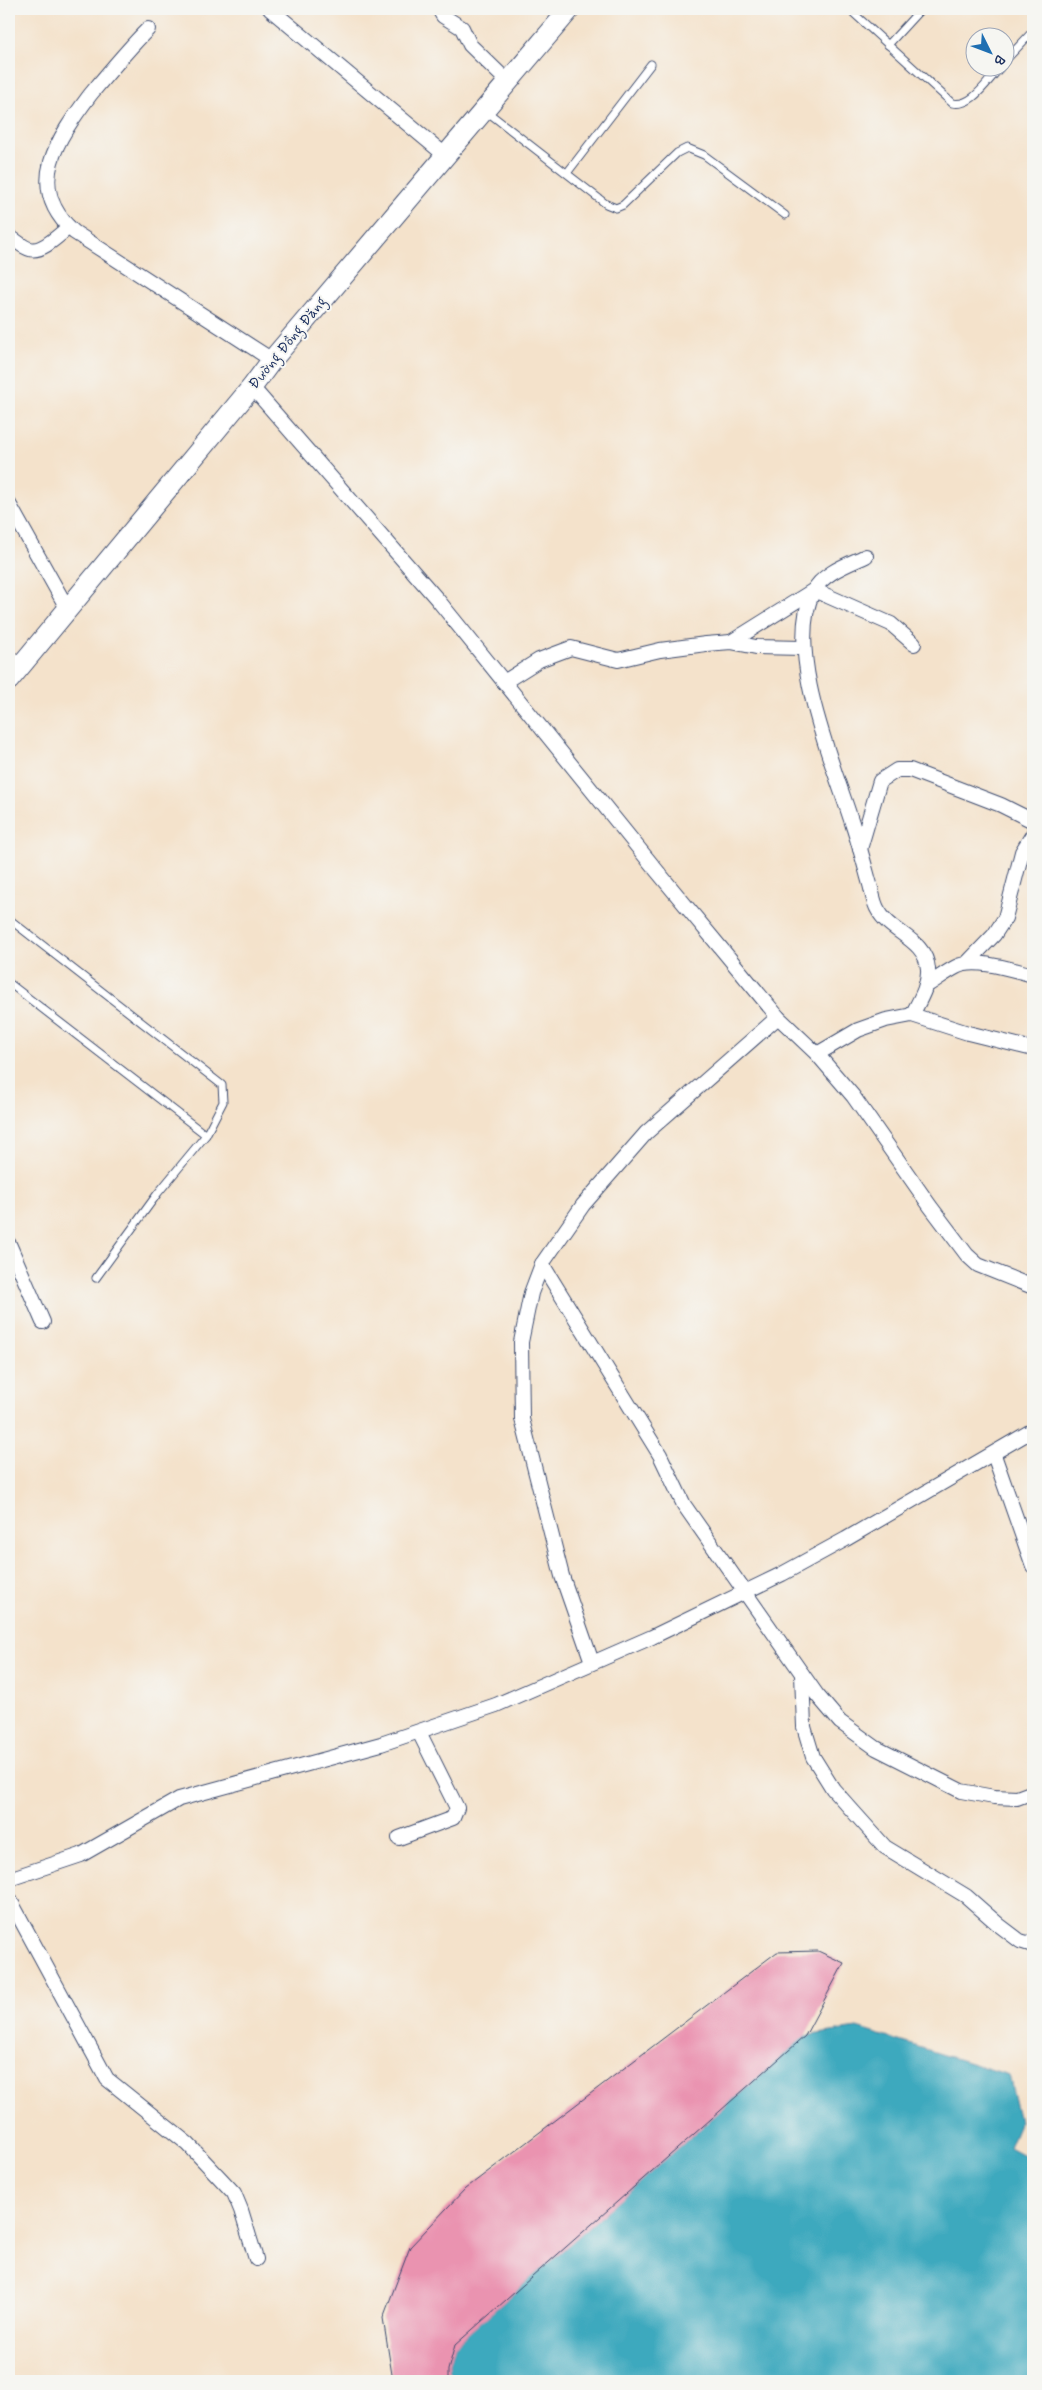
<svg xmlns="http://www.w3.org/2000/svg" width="1042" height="2390" viewBox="0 0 1042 2390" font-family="Mynerve,sans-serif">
	<rect width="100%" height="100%" fill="#f6f6f2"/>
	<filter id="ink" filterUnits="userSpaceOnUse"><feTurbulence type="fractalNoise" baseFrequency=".02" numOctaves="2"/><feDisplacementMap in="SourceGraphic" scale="10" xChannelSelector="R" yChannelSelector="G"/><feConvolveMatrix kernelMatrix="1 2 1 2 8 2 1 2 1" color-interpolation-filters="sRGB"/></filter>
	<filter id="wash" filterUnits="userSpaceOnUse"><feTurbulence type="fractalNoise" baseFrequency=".0096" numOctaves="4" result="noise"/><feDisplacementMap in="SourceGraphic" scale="20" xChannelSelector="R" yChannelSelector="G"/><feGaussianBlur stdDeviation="1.12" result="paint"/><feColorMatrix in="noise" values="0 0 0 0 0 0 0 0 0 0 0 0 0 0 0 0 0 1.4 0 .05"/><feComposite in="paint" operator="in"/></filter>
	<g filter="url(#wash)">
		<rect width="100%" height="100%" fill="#f4e2cb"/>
		<path fill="#3ea9be" stroke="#2c6c8e" d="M 857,2028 L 1009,2075 L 1020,2121 L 1009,2147 L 1033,2160 L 1033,2381 L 458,2381 L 448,2370 L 455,2345 L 805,2036 Z"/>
		<g id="blocks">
			<path fill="#ea93b0" d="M 818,1951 L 844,1963 L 805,2036 L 455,2345 L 448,2370 L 448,2381 L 393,2381 L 383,2318 L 410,2247 L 465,2189 L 777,1952 Z"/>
		</g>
	</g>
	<g filter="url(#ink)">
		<use href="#blocks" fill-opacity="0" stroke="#3c4a6e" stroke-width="1"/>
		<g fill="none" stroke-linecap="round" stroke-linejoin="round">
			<g stroke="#3c4a6e" stroke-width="9">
				<g id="lane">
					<path d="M 849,9 L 952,103 C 972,108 987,81 1000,68"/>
					<path d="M 888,45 L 921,9"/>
					<path d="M 1004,62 L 1033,31"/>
					<path d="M 485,110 L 606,204 L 616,208 L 623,205 L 677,153 L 687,148 L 704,155 L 785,215"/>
					<path d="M 567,173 L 651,64"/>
					<path d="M 9,919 L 222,1085 L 223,1102 L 206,1135"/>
					<path d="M 9,983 L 206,1135 L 158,1193 L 96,1278"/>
				</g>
			</g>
			<g stroke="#3c4a6e" stroke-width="16">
				<g id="street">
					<path d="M 270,9 L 445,155"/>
					<path d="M 439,9 L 443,16 L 462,28 L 470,45 L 507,81"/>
					<path d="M 148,29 C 127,50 109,72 90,95 C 58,138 23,186 74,232 L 272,360"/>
					<path d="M 13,239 C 18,242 24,248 30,249 C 42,253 60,234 69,227"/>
					<path d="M 252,387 L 437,599 L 657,871 L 778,1017 L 817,1054 L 853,1096 L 930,1206 L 967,1255 L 978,1265 L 1033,1287"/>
					<path d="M 9,504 L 67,608"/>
					<path d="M 866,556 C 849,564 822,573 813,592 C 784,652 834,765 853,826 C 859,844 864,863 869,881 C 872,890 873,902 878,910 C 890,933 926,939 928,969 C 929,986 919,1001 912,1015"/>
					<path d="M 731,642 L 814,590 L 891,624 L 914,644"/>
					<path d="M 504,682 L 539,660 L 571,648 L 618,660 L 660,650 L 706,644 L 731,642 L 756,647 L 803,648"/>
					<path d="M 860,849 L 880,781 L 897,770 L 910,770 L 1001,805 L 1033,821"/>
					<path d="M 967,963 L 994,935 L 1005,918 L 1022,852 L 1033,834"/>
					<path d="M 926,986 C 936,980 946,972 956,967 C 975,957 1013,970 1033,975"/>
					<path d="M 817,1054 L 858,1030 L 886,1020 L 912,1015 L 968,1033 L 1033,1049"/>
					<path d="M 9,1244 L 43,1322"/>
					<path d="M 542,1264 L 660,1455 L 684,1505 L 817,1695 L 840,1722 L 876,1748 L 961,1791 L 994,1797 L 1017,1798 L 1033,1792"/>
					<path d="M 994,1455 L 1033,1566"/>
					<path d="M 592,1662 L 562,1576 L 522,1419 L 521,1342 L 531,1293 L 542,1264 L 583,1205 L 646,1133 L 778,1017"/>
					<path d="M 802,1674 L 804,1727 L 813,1757 L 833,1789 L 885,1847 L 966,1896 L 999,1925 L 1020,1941 L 1033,1945"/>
					<path d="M 399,1838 L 453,1818 L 457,1808 L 419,1732"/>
					<path d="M 9,1879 L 81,1855 L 179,1799 L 381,1744 L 496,1705 L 652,1637 L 782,1574 L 846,1539 L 1033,1430"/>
					<path d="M 9,1898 L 107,2079 L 188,2144 L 234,2193 L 241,2210 L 256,2259"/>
				</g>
			</g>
			<g stroke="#3c4a6e" stroke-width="22">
				<path id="secondary" d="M 9,680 L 252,387 L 272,360 L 570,9"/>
			</g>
			<use href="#lane" stroke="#fff" stroke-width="7"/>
			<use href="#street" stroke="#fff" stroke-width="14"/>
			<use href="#secondary" stroke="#fff" stroke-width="20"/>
		</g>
	</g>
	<g text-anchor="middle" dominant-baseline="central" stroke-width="4" stroke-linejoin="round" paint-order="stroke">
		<g font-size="15" fill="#1b2f5e" stroke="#f6f6f2">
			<text transform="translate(288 343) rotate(-51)">Đường Đồng Đăng</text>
		</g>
	</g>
	<rect width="1042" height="2390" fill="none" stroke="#f6f6f2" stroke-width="30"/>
	<g transform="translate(990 52) rotate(132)"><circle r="24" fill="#f6f6f2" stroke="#9ea6b7"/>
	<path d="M0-4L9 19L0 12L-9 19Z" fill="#1f6fb2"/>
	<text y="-8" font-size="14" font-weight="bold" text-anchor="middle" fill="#1b2f5e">B</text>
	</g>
</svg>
